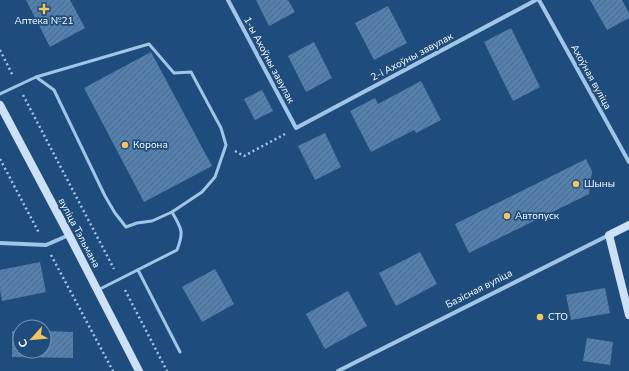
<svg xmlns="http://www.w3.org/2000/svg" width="629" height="371" viewBox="0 0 629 371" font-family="'Nunito Sans',sans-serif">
	<defs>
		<pattern id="building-hatch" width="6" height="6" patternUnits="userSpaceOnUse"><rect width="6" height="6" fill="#5480ad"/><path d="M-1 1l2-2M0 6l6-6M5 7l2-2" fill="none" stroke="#506981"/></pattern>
	</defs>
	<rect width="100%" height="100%" fill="#1e4d7d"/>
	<g fill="url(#building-hatch)">
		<path d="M 26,0 L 70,0 L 85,28 L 50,47 Z"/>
		<path d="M 256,0 L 288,0 L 295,12 L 269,26 Z"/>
		<path d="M 590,0 L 622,0 L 629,13 L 629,18 L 607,30 Z"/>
		<path d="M 388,6 L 407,43 L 374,60 L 355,23 Z"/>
		<path d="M 511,28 L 540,87 L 513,101 L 484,42 Z"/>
		<path d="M 314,42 L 332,78 L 306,92 L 288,56 Z"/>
		<path d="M 151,52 L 212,166 L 144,202 L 84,88 Z"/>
		<path d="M 421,81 L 441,120 L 416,133 L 414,130 L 371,152 L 350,111 L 375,98 L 378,104 Z"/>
		<path d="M 262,90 L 273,111 L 255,120 L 244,99 Z"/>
		<path d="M 325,133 L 341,167 L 315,180 L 298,146 Z"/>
		<path d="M 586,159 L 592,171 L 589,194 L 469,253 L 455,224 Z"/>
		<path d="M 420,252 L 437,284 L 396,306 L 379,273 Z"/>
		<path d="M 40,262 L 46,292 L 2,301 L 0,290 L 0,270 Z"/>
		<path d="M 215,269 L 234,304 L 202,322 L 182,287 Z"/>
		<path d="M 605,288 L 610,313 L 571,320 L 566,295 Z"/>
		<path d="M 348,291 L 367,326 L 325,349 L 306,314 Z"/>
		<path d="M 12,331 L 20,331 L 20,351 L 44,351 L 44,331 L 73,332 L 73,358 L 12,357 Z"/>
		<path d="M 587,338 L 613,342 L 610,365 L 583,361 Z"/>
	</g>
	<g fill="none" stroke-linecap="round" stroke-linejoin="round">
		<g stroke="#a1c5e7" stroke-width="2.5" stroke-dasharray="2 3" stroke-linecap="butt">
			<path d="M 0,50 L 13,76"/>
			<path d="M 23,95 L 114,269"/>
			<path d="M 235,151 L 244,156 L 285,134"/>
			<path d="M 0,159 L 39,233"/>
			<path d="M 51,255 L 113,371"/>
			<path d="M 125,290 L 167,371"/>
		</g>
		<g stroke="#a1c5e7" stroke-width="3">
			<path d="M 0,94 L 36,77 L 54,90 L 105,196 L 115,213 L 126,227 L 137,223 L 152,221 L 172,212 L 202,192 L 215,177 L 226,145 L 221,128 L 191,72 L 174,73 L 149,44 L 36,77"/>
			<path d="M 138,270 L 180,352"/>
			<path d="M 98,290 L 177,250 C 184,232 182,229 172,212"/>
		</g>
		<g stroke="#a1c5e7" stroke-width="4">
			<path d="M 228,0 L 296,128 L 536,0"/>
			<path d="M 539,0 L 629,162"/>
			<path d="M 0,243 L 46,245 L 69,235"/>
			<path d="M 338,371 L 609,235"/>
		</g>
		<g stroke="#cce0f6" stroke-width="8">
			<path d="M 0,105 L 69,235 L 139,371"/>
			<path d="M 629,225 L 609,235 L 629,315"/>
		</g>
	</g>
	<g fill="#f6c361" stroke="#1e4d7d" stroke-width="1.5">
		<path d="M42 3h4v4h4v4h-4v4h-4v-4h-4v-4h4z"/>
		<circle cx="125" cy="145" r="4"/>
		<circle cx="576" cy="184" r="4"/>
		<circle cx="507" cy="216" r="4"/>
		<circle cx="540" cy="317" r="4"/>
	</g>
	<g text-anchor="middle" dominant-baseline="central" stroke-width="3.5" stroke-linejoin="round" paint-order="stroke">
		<g font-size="10" fill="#fff" stroke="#1e4d7d" text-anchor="start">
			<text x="44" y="21" text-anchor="middle">Аптека №21</text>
			<text x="133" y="145">Корона</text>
			<text x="584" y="184">Шыны</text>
			<text x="515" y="216">Автопуск</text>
			<text x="548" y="317">СТО</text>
		</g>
		<g font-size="10" fill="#fff" stroke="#1e4d7d">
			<text transform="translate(412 57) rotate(-28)">2-і Ахоўны завулак</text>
			<text transform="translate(269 60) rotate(62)">1-ы Ахоўны завулак</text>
			<text transform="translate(591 77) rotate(61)">Ахоўная вуліца</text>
			<text transform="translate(79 233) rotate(62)">вуліца Тэльмана</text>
			<text transform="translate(479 289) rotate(-27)">Базісная вуліца</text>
		</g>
	</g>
	<g transform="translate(32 339) rotate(243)"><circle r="19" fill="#1e4d7d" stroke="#7894b1"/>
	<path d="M0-3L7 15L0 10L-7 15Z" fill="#f6c361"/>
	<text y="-6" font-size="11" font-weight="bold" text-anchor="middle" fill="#ffffff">С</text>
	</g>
</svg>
